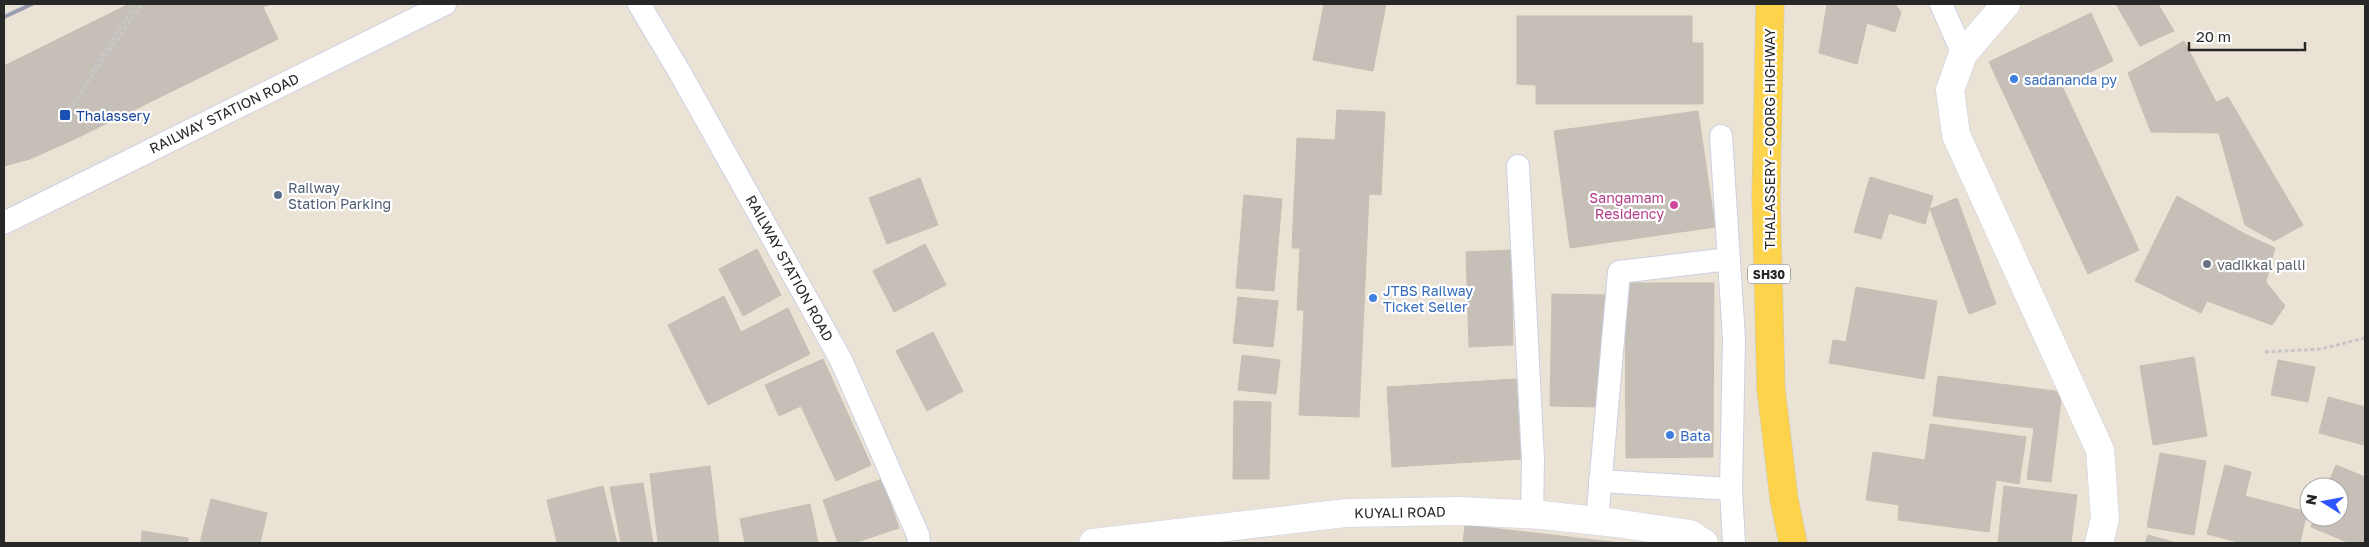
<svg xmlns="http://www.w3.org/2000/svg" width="2369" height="547" viewBox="0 0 2369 547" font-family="'Golos Text',sans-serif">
	<rect width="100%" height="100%" fill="#ebe2d6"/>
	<g fill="#c6bfb7" stroke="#c6bfb1">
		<path d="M 129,4 L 271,4 L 263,7 L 278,39 L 77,138 L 30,159 L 4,166 L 4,66 Z"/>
		<path d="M 1324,4 L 1386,4 L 1373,71 L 1313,60 Z"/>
		<path d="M 1827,4 L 1895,4 L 1901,12 L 1895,32 L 1867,23 L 1857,64 L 1819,53 Z"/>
		<path d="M 2116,4 L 2158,4 L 2174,31 L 2140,46 Z"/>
		<path d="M 2091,13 L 2113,61 L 2062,86 L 2139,250 L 2088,274 L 1989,62 Z"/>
		<path d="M 1517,16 L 1692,16 L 1692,43 L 1703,43 L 1703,104 L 1536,104 L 1536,85 L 1517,84 Z"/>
		<path d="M 2184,41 L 2216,102 L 2228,97 L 2303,225 L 2274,241 L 2245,225 L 2219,133 L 2151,132 L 2128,73 Z"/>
		<path d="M 1337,110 L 1385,112 L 1381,195 L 1369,194 L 1359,417 L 1299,415 L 1304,310 L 1297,310 L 1300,248 L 1292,248 L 1297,138 L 1335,140 Z"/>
		<path d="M 1698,111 L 1715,227 L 1570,248 L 1554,131 Z"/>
		<path d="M 1870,177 L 1933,196 L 1925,224 L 1889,213 L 1881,239 L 1854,232 Z"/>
		<path d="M 920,178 L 938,225 L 887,244 L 869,198 Z"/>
		<path d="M 1244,195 L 1282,199 L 1274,291 L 1236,288 Z"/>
		<path d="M 2177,196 L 2245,234 L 2275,248 L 2266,282 L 2285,306 L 2272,325 L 2207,301 L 2201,313 L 2135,281 Z"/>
		<path d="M 1957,198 L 1996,304 L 1969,314 L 1930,209 Z"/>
		<path d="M 925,244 L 946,285 L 894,312 L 873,271 Z"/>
		<path d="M 757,249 L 781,295 L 743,316 L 719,269 Z"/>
		<path d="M 1511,250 L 1513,345 L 1469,347 L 1466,252 Z"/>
		<path d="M 1625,283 L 1714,283 L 1713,457 L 1626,458 Z"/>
		<path d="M 1856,287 L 1937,301 L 1924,379 L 1829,363 L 1833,340 L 1846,342 Z"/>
		<path d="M 1552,294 L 1606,295 L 1604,407 L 1550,406 Z"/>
		<path d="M 724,296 L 741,332 L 788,308 L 810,354 L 708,405 L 668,325 Z"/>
		<path d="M 1238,297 L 1278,301 L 1273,347 L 1233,343 Z"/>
		<path d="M 933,332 L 963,391 L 927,411 L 896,351 Z"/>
		<path d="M 1242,355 L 1280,360 L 1276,394 L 1238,390 Z"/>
		<path d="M 2194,357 L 2207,436 L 2153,445 L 2140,366 Z"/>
		<path d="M 823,359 L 871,465 L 836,481 L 801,406 L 779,416 L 765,385 Z"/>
		<path d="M 2278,360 L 2315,367 L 2308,402 L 2271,395 Z"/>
		<path d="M 1938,376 L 2062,392 L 2051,482 L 2027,479 L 2034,428 L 1933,416 Z"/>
		<path d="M 1516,379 L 1521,459 L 1392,467 L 1387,387 Z"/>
		<path d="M 2328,397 L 2365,407 L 2364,445 L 2319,433 Z"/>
		<path d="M 1234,401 L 1271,402 L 1269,479 L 1233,479 Z"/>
		<path d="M 1930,424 L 2026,437 L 2019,484 L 1996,480 L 1989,532 L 1898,520 L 1899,505 L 1866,500 L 1873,452 L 1925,460 Z"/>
		<path d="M 2160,453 L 2206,461 L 2194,535 L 2147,527 Z"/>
		<path d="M 2225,465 L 2251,472 L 2245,496 L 2307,512 L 2300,543 L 2242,543 L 2207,534 Z"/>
		<path d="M 2336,465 L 2365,477 L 2365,543 L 2350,543 L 2311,527 L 2315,517 L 2339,517 L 2339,487 L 2327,487 Z"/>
		<path d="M 710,466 L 719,543 L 658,543 L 650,474 Z"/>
		<path d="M 882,479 L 899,528 L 854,543 L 838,543 L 823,500 Z"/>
		<path d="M 643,483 L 653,543 L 621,543 L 610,487 Z"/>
		<path d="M 603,486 L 617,543 L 557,543 L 547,500 Z"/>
		<path d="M 2004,486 L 2077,495 L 2071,543 L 1998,543 Z"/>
		<path d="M 211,499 L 267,513 L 260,543 L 200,543 Z"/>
		<path d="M 810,504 L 818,543 L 745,543 L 740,519 Z"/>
		<path d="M 1465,525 L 1621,543 L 1463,543 Z"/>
		<path d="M 142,531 L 188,538 L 188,543 L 141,543 Z"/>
		<path d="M 2148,535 L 2177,543 L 2145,543 Z"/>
	</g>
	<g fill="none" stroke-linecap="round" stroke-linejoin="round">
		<g stroke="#ccd0e2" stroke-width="24">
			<g id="lane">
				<path d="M 639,4 L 679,71 L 841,360 L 918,535 L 919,543"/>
				<path d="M 1941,4 L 1963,54"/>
				<path d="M 1721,136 L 1734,339 L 1731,489 L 1734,543"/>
				<path d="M 1518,166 L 1533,460 L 1532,515"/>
				<path d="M 4,223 L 445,4"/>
				<path d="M 1600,481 L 1731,489"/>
				<path d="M 1597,521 L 1619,272 L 1729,259"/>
			</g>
		</g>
		<g stroke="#ccd0e2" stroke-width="29">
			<g id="secondary">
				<path d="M 2006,4 L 1963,54 L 1950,90 L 1956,135 L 2100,450 L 2105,518 L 2099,543"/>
				<path d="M 1093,543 L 1346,513 L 1461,511 L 1542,515 L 1616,523 L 1690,534 L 1704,543"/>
			</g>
		</g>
		<g stroke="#c7c7c7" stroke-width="29">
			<path id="primary" d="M 1770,4 L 1766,196 L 1771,389 L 1784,499 L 1793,543"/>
		</g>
		<g stroke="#c7c7c7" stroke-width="3" stroke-dasharray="4 2.5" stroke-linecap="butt">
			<path d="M 91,73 L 135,4"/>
			<path d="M 65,115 L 142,4"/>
			<path d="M 2265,352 L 2321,349 L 2365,338"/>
		</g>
		<use href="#lane" stroke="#fff" stroke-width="22"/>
		<use href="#secondary" stroke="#fff" stroke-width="28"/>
		<use href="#primary" stroke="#fcd34b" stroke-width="28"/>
		<path stroke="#999db3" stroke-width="4" d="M 4,17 L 32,4"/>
	</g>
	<g fill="#3f7fe0" stroke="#fff" stroke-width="2">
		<circle cx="2014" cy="79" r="5"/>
		<circle cx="1373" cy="298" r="5"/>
		<circle cx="1670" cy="435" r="5"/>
	</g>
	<rect fill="#1a4fb4" stroke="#fff" stroke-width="2" x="59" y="109" width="12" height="12" rx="2.5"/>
	<circle fill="#5c6f8a" stroke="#fff" stroke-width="2" cx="278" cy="195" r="5"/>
	<circle fill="#d1479c" stroke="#fff" stroke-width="2" cx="1674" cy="205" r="5"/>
	<circle fill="#6b7280" stroke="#fff" stroke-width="2" cx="2207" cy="264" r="5"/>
	<g text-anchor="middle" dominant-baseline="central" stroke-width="4.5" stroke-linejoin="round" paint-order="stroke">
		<rect fill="#fff" stroke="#686868" stroke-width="1" x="1748" y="264.5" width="42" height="19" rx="4"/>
		<g font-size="12" font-weight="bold" fill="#272727">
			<text x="1769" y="274">SH30</text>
		</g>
		<g font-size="14" fill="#366cbe" stroke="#fff" text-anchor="start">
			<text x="2024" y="79">sadananda py</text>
			<text x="1383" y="290">JTBS Railway<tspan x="1383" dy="16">Ticket Seller</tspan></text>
			<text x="1680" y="435">Bata</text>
		</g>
		<g font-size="14" fill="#272727" stroke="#fff">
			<text transform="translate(224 113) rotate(-26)">RAILWAY STATION ROAD</text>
			<text transform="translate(1769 139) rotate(-90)">THALASSERY - COORG HIGHWAY</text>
			<text transform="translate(790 268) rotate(61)">RAILWAY STATION ROAD</text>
			<text transform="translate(1400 512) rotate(-1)">KUYALI ROAD</text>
		</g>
		<g font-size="14" fill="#164399" stroke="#fff" text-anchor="start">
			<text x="76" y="115">Thalassery</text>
		</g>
		<g font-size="14" fill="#4e5e75" stroke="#fff" text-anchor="start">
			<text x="288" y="187">Railway<tspan x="288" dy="16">Station Parking</tspan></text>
		</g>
		<g font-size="14" fill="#b23c85" stroke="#fff" text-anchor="end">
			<text x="1664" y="197">Sangamam<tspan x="1664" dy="16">Residency</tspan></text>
		</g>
		<g font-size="14" fill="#5b616d" stroke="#fff" text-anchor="start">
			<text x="2217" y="264">vadikkal palli</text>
		</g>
	</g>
	<rect width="2369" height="547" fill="none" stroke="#272727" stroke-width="10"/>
	<g transform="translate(2324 502) rotate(281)"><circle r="24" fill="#ffffff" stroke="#a9a9a9"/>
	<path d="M0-4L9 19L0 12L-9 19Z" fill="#3056ff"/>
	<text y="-8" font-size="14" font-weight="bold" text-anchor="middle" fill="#272727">N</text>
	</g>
	<path d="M2189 42v8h116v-8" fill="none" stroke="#272727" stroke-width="2.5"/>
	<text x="2196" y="42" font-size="15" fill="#272727" stroke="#ffffff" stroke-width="4" paint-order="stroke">20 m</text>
</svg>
